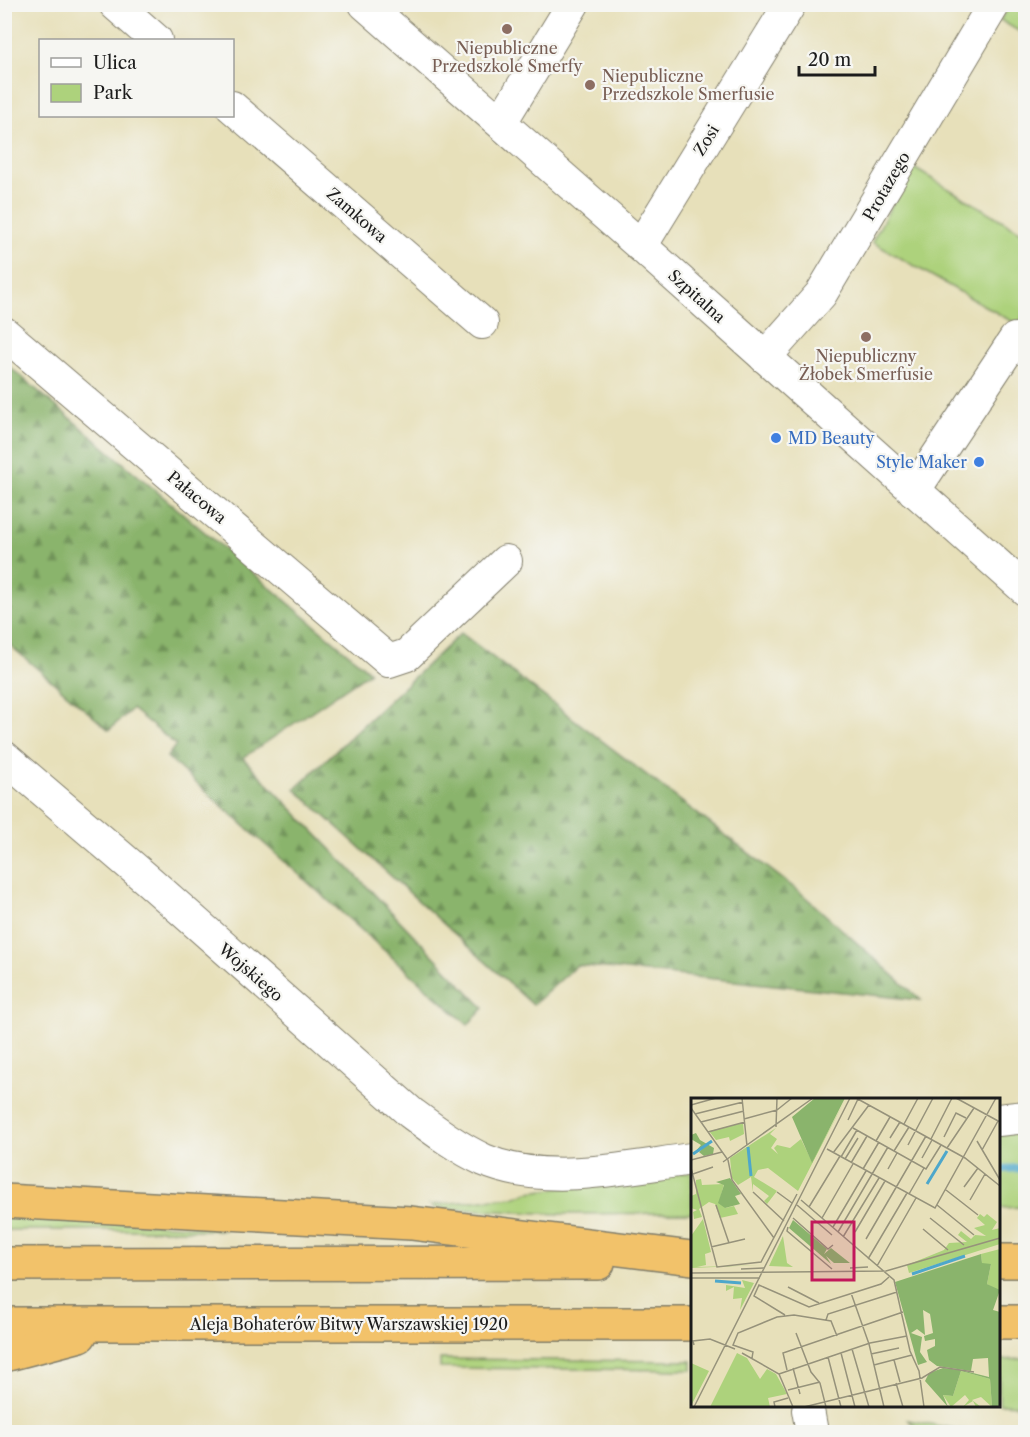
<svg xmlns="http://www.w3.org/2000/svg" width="1030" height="1437" viewBox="0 0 1030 1437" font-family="'Libre Caslon Text',serif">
	<defs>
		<pattern id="forest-firs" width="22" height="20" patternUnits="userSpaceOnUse" patternTransform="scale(1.5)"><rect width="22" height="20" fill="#8ab46c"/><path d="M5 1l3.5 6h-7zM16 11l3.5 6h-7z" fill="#709258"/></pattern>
	</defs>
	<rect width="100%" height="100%" fill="#f6f6f2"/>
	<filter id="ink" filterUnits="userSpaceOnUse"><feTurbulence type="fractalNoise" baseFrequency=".0167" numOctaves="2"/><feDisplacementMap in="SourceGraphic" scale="12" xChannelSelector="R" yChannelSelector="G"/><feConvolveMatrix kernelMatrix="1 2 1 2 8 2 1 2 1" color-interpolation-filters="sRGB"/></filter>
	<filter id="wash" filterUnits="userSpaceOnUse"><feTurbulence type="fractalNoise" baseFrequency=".008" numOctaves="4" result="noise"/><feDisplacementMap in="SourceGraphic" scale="24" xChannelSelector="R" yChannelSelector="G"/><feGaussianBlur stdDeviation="1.35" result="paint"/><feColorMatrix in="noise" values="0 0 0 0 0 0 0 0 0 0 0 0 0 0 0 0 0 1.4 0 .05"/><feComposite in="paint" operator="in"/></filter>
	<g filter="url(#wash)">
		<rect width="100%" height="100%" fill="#e7e0ba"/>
		<g fill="#add27c" stroke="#64774c" stroke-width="1.5">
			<path d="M 1020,5 L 1025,5 L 1025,35 L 1000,20 L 1008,8 Z"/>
			<path d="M 912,167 L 1025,234 L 1025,307 L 1020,326 L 872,242 Z"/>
			<path d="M 1025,1130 L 1025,1207 L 999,1208 L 998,1133 Z"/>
			<path d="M 692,1172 L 692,1213 L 560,1214 L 435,1208 L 430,1205 L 516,1197 L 528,1192 Z"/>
			<path d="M 4,1216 L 208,1227 L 225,1230 L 5,1230 Z"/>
			<path d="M 440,1359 L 692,1361 L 692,1370 L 440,1368 Z"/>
			<path d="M 1025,1359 L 1025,1405 L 999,1404 L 999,1360 Z"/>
			<path d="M 908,1420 L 973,1432 L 922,1432 Z"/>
		</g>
		<g fill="url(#forest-firs)" stroke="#536844" stroke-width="1.5">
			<path d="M 5,363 L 370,672 L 243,758 L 484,1008 L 468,1025 L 167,757 L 176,745 L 132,709 L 109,730 L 5,641 Z"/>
			<path d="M 461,633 L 801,893 L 921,1000 L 577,965 L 533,1005 L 295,789 Z"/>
		</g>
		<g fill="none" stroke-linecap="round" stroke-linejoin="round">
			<path stroke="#4da7cb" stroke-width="8" d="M 998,1169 L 1026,1168"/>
		</g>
	</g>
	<g filter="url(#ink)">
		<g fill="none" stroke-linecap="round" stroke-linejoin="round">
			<g stroke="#827e6b" stroke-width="34">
				<g id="street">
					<path d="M 115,4 L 156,40"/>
					<path d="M 365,4 L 641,246 L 1026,590"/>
					<path d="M 232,107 L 482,323"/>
					<path d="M 501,122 L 573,4"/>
					<path d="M 641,246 L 790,4"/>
					<path d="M 4,333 L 389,661 L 407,655 L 506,561"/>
					<path d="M 765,357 L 821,294 L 994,4"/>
					<path d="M 914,491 L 1015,339"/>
					<path d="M 4,757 L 149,881 L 411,1113 C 434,1130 458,1148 484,1160 C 546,1187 628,1167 692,1159"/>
					<path d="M 998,1120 L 1026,1117"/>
					<path d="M 808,1410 L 812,1432"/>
				</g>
			</g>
			<g stroke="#827e6b" stroke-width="36">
				<g id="highway">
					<path d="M 4,1201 L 411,1223 L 692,1258"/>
					<path d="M 998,1261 L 1026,1261"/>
					<path d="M 4,1264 L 598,1263"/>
					<path d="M 998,1322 L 1026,1322"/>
					<path d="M 4,1324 L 692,1324"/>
					<path d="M 4,1355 L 80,1335"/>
				</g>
			</g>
			<use href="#street" stroke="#fff" stroke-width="32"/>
			<use href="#highway" stroke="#f2c26a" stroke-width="33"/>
		</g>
	</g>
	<g fill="#8d6e63" stroke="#f6f6f2" stroke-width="2">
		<circle cx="507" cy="29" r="6"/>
		<circle cx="590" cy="85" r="6"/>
		<circle cx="866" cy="337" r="6"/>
	</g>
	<g fill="#3f7fe0" stroke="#f6f6f2" stroke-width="2">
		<circle cx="776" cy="438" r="6"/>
		<circle cx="979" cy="462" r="6"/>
	</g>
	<g text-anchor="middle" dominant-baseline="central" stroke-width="4.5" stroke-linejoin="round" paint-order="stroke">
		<g font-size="16" fill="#785e54" stroke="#f6f6f2">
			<text x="507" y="48">Niepubliczne<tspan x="507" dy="18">Przedszkole Smerfy</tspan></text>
			<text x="602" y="76" text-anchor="start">Niepubliczne<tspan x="602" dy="18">Przedszkole Smerfusie</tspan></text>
			<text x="866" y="356">Niepubliczny<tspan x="866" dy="18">Żłobek Smerfusie</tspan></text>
		</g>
		<g font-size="16" fill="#1c1c1c" stroke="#f6f6f2">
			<text transform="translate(706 140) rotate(-58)">Zosi</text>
			<text transform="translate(886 186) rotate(-60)">Protazego</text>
			<text transform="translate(357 215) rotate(41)">Zamkowa</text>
			<text transform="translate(697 296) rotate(42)">Szpitalna</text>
			<text transform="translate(197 497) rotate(40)">Pałacowa</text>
			<text transform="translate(251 972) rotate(41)">Wojskiego</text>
			<text x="349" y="1324">Aleja Bohaterów Bitwy Warszawskiej 1920</text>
		</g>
		<g font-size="16" fill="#366cbe" stroke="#f6f6f2" text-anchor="start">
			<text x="788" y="438">MD Beauty</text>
			<text x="967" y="462" text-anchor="end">Style Maker</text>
		</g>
	</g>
	<g transform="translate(691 1098)">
		<rect width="309" height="309" fill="#e7e0ba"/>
		<path d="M 155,0 L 107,93 L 77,70 L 67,72 L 63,79 L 86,93 L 76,106 L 73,103 L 78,98 L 62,86 L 62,94 L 60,79 L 47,87 L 41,80 L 39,60 L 85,30 L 79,36 L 86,41 L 80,50 L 87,56 L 83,50 L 86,47 L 99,50 L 110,41 L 121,64 ZM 52,25 L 53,36 L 39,43 L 38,39 L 25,42 L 18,33 ZM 10,81 L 11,87 L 33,86 L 29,101 L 34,110 L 43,108 L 47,116 L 29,120 L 24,106 L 18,104 L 8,111 L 11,119 L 3,121 L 2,114 L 6,112 L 0,110 L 0,98 L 5,96 L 5,82 ZM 289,116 L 293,119 L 296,116 L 306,124 L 301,132 L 309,130 L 309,146 L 218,175 L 216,167 L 253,152 L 258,145 L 276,144 L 267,137 L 270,133 L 280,141 L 284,137 L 295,138 L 283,130 L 294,127 L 286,120 ZM 12,121 L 20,154 L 14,156 L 15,167 L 6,169 L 71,167 L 0,170 L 0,138 ZM 92,138 L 96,165 L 102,169 L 78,168 ZM 309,151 L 309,192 L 307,192 L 296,186 L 300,166 L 291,166 L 290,156 ZM 51,182 L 63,185 L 49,212 L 51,200 L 42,201 L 43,189 L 35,193 L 35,187 L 54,190 ZM 0,265 L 18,273 L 1,306 L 0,305 ZM 270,273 L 299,281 L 301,309 L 290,299 L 281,302 L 290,309 L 285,309 L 282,303 L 272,309 L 278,302 L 274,297 L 260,309 L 252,297 L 262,298 Z" fill="#add27c"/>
		<path d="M 124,0 L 154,0 L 121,65 L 101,19 ZM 5,35 L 9,42 L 23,50 L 22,56 L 13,58 L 8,54 L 15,47 L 4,54 L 10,47 L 0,41 L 0,37 ZM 39,80 L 50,96 L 44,98 L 49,106 L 34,110 L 27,105 L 33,87 L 25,84 ZM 102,122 L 136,151 L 133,156 L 140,150 L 159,165 L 143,165 L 135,158 L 140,166 L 98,130 ZM 290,156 L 291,165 L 300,166 L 296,186 L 309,192 L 302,212 L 309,214 L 309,309 L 301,309 L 299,281 L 270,273 L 262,298 L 252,297 L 257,309 L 234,283 L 238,275 L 252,270 L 270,272 L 298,279 L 297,260 L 282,261 L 280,273 L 246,268 L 238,262 L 236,252 L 244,248 L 244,241 L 234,243 L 233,238 L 242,235 L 239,216 L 232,212 L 234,237 L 226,231 L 220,235 L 231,239 L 229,254 L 236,264 L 227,267 L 204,184 Z" fill="#8ab46c"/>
		<path d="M 46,255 L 56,260 L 69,281 L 76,271 L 85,276 L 96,296 L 77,300 L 79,309 L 19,309 Z" fill="#add27c"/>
		<path fill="none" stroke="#4da7cb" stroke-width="3" d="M 57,49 L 60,78M 2,56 L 21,43M 236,86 L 256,53M 221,176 L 274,158M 24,183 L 50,185"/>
		<path fill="none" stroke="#96927b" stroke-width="1.5" d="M 51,0 L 56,48M 165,0 L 274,60 L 309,88M 265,0 L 309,24M 0,7 L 25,0M 0,10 L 37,62 L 41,82 L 83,140M 86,12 L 101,0M 4,16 L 52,4M 53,21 L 86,12M 157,22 L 167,1M 10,24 L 53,13M 213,26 L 227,0M 85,29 L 86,0M 162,30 L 235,71 L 250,47M 17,34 L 54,24M 253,39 L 265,15 L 275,20M 199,40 L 209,24M 240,41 L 261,0M 185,43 L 199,19M 286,43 L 309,82M 217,47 L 242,0M 256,50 L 283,10M 136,51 L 244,110 L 305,0M 291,52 L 307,23M 203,53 L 218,29M 142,55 L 178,7M 150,59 L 166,32M 231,60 L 241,42M 154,61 L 167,40M 0,62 L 31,54M 32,64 L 122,0M 160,65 L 176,38M 0,70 L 26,169 L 70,164 L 106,96M 172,71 L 188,44M 197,71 L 206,55M 2,76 L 22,69M 273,89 L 287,70M 255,92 L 287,117M 62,94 L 93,123M 86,94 L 101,105M 218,96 L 233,70M 110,102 L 203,182 L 219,253 L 228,273 L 233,309M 279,102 L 294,76M 25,107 L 38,145M 106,107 L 141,137M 246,107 L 283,137M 118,109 L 149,58M 102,120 L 137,151 L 142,147M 131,120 L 162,66M 239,120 L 273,147M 97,129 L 96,133 L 141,171M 142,129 L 175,73M 232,131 L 257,152M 147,134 L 197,49M 164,134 L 194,83M 152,139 L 188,80M 175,141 L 235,38M 20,149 L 54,141M 177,161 L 216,95M 186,168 L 225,100M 159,170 L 177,169M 50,171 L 74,170M 0,175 L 195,173 L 309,140M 0,180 L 69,180M 97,189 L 128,205M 160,195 L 178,246 L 193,309M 94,217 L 63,198 L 68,187 L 118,209 L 190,186 L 198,179M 135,222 L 137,216 L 206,194M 105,235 L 120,274 L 129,285 L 135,309M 3,247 L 2,243 L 19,241 L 44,251M 161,251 L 178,309M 51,255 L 88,276 L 102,309M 150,255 L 164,309M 180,256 L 208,250M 137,259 L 150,309M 61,260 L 62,254 L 42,247 L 47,235 L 86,219 L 103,217 L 140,223 L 146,238M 203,262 L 209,284M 183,267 L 221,257M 102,270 L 109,296M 96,272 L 92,255 L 212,214M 88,276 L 179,245 L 216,238M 205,285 L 212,309M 97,292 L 129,284M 3,309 L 159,0M 84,309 L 83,304 L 97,300M 113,309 L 231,280 L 249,269 L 283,274"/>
		<path fill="#c2185b" fill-opacity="0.15" stroke="#c2185b" stroke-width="3" d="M 121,124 L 163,124 L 163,182 L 121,182 Z"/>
		<rect width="309" height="309" fill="none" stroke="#1c1c1c" stroke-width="3"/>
	</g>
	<rect width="1030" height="1437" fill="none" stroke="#f6f6f2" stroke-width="24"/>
	<rect x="39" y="39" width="195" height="78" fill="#f6f6f2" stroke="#9f9f9c" stroke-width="1.5"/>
	<rect x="51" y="58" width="30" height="9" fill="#ffffff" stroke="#9f9f9c" stroke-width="1.5"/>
	<text x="93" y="69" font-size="18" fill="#1c1c1c">Ulica</text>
	<rect x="51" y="84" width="30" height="18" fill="#add27c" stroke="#9f9f9c" stroke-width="1.5"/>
	<text x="93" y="99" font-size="18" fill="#1c1c1c">Park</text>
	<path d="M799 66v9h76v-9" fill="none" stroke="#1c1c1c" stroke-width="3"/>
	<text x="808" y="66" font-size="18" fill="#1c1c1c" stroke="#f6f6f2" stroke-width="4.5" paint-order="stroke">20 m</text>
</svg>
